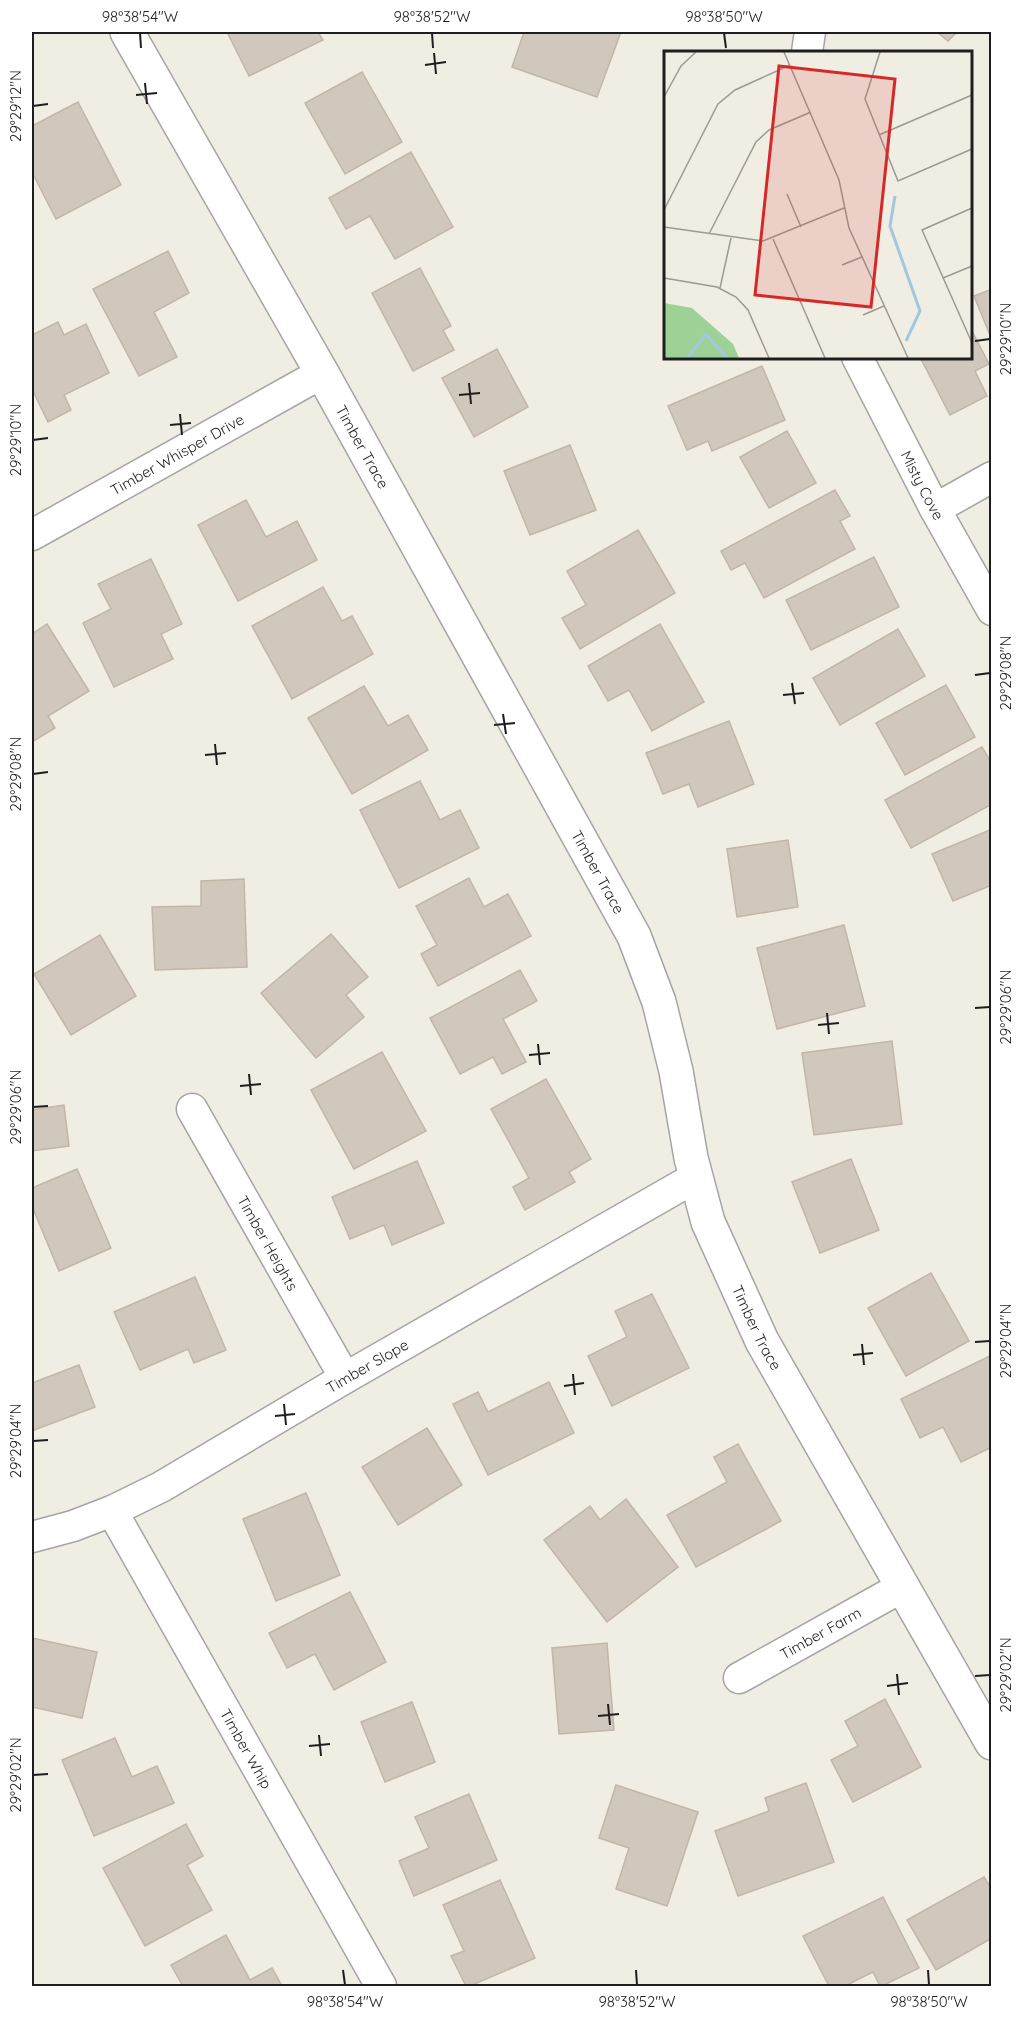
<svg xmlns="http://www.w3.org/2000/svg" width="1023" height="2018" viewBox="0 0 1023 2018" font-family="Quicksand,sans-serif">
	<rect width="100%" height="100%" fill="#f0ede3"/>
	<g fill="#d0c8bc" stroke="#c2b6a5" stroke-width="1.5">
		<path d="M 227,32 L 318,32 L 323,40 L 249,76 Z"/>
		<path d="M 524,32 L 621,32 L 597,97 L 512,67 Z"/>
		<path d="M 937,32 L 957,32 L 948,41 Z"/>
		<path d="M 362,72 L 402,142 L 345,174 L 305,103 Z"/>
		<path d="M 78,102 L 121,185 L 56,219 L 32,172 L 32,126 Z"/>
		<path d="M 411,152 L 453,227 L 395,259 L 370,216 L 346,229 L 329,198 Z"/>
		<path d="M 168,251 L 189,293 L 154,312 L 177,357 L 139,376 L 93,289 Z"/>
		<path d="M 420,268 L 451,326 L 443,330 L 454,350 L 413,371 L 372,293 Z"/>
		<path d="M 992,289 L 992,340 L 974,296 Z"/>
		<path d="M 58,322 L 64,335 L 86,324 L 109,373 L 64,395 L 71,410 L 48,422 L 32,389 L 32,335 Z"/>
		<path d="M 970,327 L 989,364 L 975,371 L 987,396 L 950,415 L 920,357 L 970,357 Z"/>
		<path d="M 497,349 L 528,407 L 474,437 L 442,378 Z"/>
		<path d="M 762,366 L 785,420 L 712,451 L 708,441 L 687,450 L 668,406 Z"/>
		<path d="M 787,431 L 816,483 L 769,508 L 740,457 Z"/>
		<path d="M 570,445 L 596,510 L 530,535 L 504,471 Z"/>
		<path d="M 835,490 L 850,516 L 840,521 L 855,549 L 764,598 L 745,563 L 731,570 L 721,551 Z"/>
		<path d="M 246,500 L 266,537 L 297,521 L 317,560 L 238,601 L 198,525 Z"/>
		<path d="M 638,530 L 675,593 L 580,649 L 562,618 L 586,605 L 567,571 Z"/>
		<path d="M 874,557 L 899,607 L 811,650 L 786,600 Z"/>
		<path d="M 151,559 L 182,624 L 161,634 L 173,659 L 114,687 L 83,623 L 111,609 L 98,584 Z"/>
		<path d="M 323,587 L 342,621 L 352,616 L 373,654 L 292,699 L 252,626 Z"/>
		<path d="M 47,624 L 89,691 L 48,716 L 55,728 L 32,742 L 32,634 Z"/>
		<path d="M 660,624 L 704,702 L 652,731 L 629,690 L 608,701 L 588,666 Z"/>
		<path d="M 898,629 L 925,676 L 840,725 L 813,678 Z"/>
		<path d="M 946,685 L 975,737 L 905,775 L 876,723 Z"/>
		<path d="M 364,686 L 388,726 L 408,715 L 428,750 L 352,794 L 308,718 Z"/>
		<path d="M 729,721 L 754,784 L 698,807 L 689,784 L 663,794 L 646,753 Z"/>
		<path d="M 982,747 L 992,764 L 992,804 L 911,848 L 885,800 Z"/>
		<path d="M 420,781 L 440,820 L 460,810 L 479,848 L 399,888 L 360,810 Z"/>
		<path d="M 992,829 L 992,885 L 953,901 L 932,854 Z"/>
		<path d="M 788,840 L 798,907 L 737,917 L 727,849 Z"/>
		<path d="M 469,878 L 484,907 L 508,894 L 531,936 L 438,986 L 421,954 L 437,945 L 416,906 Z"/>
		<path d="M 244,879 L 247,967 L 155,970 L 152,907 L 201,906 L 201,881 Z"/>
		<path d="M 844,925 L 865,1006 L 777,1029 L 757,948 Z"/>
		<path d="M 331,934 L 368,977 L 346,995 L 364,1017 L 316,1058 L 261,993 Z"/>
		<path d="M 100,935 L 136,996 L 71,1035 L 34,974 Z"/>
		<path d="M 520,970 L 537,1001 L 503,1019 L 526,1062 L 502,1074 L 493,1057 L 460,1074 L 430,1018 Z"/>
		<path d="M 892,1041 L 902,1124 L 814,1135 L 802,1053 Z"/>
		<path d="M 382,1052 L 426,1131 L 354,1169 L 311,1090 Z"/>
		<path d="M 546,1079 L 591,1159 L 569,1172 L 575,1182 L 525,1210 L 513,1187 L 529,1178 L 491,1109 Z"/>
		<path d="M 64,1105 L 69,1146 L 32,1151 L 32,1110 Z"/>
		<path d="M 851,1159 L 879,1230 L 820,1253 L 792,1182 Z"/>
		<path d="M 417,1161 L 444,1223 L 392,1245 L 384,1225 L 350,1239 L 332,1197 Z"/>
		<path d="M 77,1169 L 111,1248 L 59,1271 L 32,1206 L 32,1188 Z"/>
		<path d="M 931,1273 L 969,1341 L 906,1376 L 868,1308 Z"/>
		<path d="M 195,1277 L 226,1350 L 194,1363 L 188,1349 L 140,1370 L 114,1312 Z"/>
		<path d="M 652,1294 L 689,1368 L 612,1406 L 588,1356 L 627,1337 L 615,1311 Z"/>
		<path d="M 992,1355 L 992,1447 L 961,1462 L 943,1427 L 920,1438 L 901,1399 Z"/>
		<path d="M 79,1365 L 95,1407 L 32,1431 L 32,1383 Z"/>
		<path d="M 549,1382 L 574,1433 L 488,1475 L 453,1404 L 478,1392 L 488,1412 Z"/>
		<path d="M 427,1428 L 462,1485 L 398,1525 L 362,1467 Z"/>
		<path d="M 738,1444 L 781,1521 L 696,1567 L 667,1515 L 727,1482 L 714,1457 Z"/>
		<path d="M 306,1493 L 340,1575 L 276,1601 L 243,1519 Z"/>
		<path d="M 626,1499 L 678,1567 L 607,1622 L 544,1540 L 590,1506 L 600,1520 Z"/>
		<path d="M 350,1592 L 386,1662 L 334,1690 L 315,1654 L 287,1668 L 269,1633 Z"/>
		<path d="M 32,1638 L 97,1652 L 82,1718 L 32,1707 Z"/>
		<path d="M 607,1643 L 614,1730 L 559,1734 L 552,1648 Z"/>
		<path d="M 885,1699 L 921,1767 L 853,1802 L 831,1760 L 858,1746 L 845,1721 Z"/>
		<path d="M 412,1702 L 435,1762 L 385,1782 L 361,1722 Z"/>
		<path d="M 115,1738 L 132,1777 L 157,1766 L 174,1803 L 94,1836 L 62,1760 Z"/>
		<path d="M 806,1783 L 834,1862 L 738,1896 L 715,1831 L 769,1811 L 765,1798 Z"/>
		<path d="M 616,1785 L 698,1812 L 667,1906 L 616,1889 L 629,1848 L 599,1838 Z"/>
		<path d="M 469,1794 L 497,1860 L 414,1896 L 399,1861 L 429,1848 L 415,1817 Z"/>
		<path d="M 186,1824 L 203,1856 L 187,1865 L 212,1910 L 145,1946 L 103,1868 Z"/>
		<path d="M 984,1877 L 992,1890 L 992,1938 L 936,1970 L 907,1920 Z"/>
		<path d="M 500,1880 L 535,1958 L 470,1986 L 466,1986 L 451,1956 L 464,1951 L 443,1905 Z"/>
		<path d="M 883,1897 L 919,1968 L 882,1986 L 880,1986 L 873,1972 L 845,1986 L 829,1986 L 803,1936 Z"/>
		<path d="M 226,1935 L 250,1980 L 272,1968 L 282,1986 L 183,1986 L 171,1965 Z"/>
	</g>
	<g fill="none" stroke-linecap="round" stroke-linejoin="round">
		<g stroke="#a5a5a5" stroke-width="33">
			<g id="minor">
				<path d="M 807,52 L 810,32"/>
				<path id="s1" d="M 857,357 L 935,509 L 992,610"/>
				<path d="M 935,509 L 992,477"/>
				<path id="s2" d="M 32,535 L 322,373"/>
				<path id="s3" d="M 192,1109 L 345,1378"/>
				<path id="s4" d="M 112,1511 L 381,1986"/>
				<path id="s5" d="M 32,1537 L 73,1526 L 112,1511 L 161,1487 L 345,1378 L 696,1177"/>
				<path id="s6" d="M 739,1678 L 902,1587"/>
			</g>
		</g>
		<g stroke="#a5a5a5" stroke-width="36">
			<g id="tertiary">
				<path id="s7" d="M 127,32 L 322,373 L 634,936 L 659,1002 L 676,1071 L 691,1158 L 708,1222 L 762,1341 L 992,1743"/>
			</g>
		</g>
		<use href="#minor" stroke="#fff" stroke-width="30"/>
		<use href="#tertiary" stroke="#fff" stroke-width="33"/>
	</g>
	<path fill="none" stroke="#1e1e1e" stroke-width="2" d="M 140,33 L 141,48M 432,33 L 433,48M 724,33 L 726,48M 434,53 L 436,74M 425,65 L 446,62M 145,83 L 147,104M 136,95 L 157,93M 33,106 L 48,104M 975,341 L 990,339M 469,383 L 471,404M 459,395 L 480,393M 180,414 L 182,435M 170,425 L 191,423M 33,440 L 48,438M 975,675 L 990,673M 792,683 L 795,704M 783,695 L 804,693M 503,714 L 506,734M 494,725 L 515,723M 215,744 L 217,765M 205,755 L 226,753M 33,774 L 48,772M 975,1008 L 990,1007M 827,1013 L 829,1034M 818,1025 L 839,1023M 538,1044 L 540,1065M 529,1055 L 550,1053M 249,1074 L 251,1095M 240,1086 L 261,1084M 33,1107 L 48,1106M 975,1342 L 990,1341M 862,1344 L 864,1365M 853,1355 L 873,1353M 573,1374 L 575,1395M 564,1386 L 584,1383M 284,1404 L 286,1425M 275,1416 L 295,1414M 33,1441 L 48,1440M 897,1674 L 899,1695M 975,1676 L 990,1675M 887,1686 L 908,1683M 608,1704 L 610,1725M 598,1716 L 619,1714M 319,1735 L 321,1756M 309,1746 L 330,1744M 33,1775 L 48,1774M 343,1970 L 345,1985M 636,1970 L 637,1985M 928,1970 L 929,1985"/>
	<g text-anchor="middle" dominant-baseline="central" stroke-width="5" stroke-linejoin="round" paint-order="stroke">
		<g font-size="15" fill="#1e1e1e" stroke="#fff">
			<text stroke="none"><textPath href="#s7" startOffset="477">Timber Trace</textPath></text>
			<text stroke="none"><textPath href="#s2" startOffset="166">Timber Whisper Drive</textPath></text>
			<text stroke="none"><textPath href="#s1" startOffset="144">Misty Cove</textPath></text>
			<text stroke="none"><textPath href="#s7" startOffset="963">Timber Trace</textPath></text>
			<text stroke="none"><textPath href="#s3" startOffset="154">Timber Heights</textPath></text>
			<text stroke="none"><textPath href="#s7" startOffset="1449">Timber Trace</textPath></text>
			<text stroke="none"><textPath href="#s5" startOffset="378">Timber Slope</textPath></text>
			<text stroke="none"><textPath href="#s6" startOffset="93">Timber Farm</textPath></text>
			<text stroke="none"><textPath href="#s4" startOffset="273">Timber Whip</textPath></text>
		</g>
	</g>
	<g transform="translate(664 51)">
		<rect width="308" height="308" fill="#f0ede3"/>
		<path d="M 0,252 L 28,257 L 69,293 L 75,307 L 0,307 Z" fill="#9ed196"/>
		<path fill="none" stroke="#a1c8e0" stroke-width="3" d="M 231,145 L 226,175 L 256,260 L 242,290M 23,307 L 42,283 L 63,307"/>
		<path fill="none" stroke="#9c9a94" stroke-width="1.5" d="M 120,1 L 175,129 L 185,177 L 244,307M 216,1 L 201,48 L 234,130 L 308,98M 0,46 L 17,15 L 32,1M 215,84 L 308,44M 123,143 L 137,176M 308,157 L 258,179 L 308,292M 0,159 L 54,53 L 71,39 L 126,14M 0,176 L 99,190 L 180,157M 45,183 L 92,91 L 105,79 L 147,61M 109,188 L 161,307M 178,214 L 198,206M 0,227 L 53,236 L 72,246 L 84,259 L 105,307M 279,227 L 308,215M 56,237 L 67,187M 199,264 L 220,255"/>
		<path fill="#d62828" fill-opacity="0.15" stroke="#d62828" stroke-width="3" d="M 115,15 L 231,28 L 207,256 L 91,244 Z"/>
		<rect width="308" height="308" fill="none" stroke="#1e1e1e" stroke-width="3"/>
	</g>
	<rect width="1023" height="2018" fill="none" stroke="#ffffff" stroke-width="66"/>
	<rect x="33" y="33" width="957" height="1952" fill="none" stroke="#1e1e1e" stroke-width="2"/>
	<g font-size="15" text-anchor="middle" fill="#1e1e1e">
		<text x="140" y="22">98°38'54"W</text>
		<text x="432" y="22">98°38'52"W</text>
		<text x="724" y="22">98°38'50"W</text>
		<text transform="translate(16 106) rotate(-90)" y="5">29°29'12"N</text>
		<text transform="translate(1006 339) rotate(-90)" y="5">29°29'10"N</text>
		<text transform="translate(16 440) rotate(-90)" y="5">29°29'10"N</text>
		<text transform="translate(1006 673) rotate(-90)" y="5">29°29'08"N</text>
		<text transform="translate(16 774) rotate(-90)" y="5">29°29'08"N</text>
		<text transform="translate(1006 1007) rotate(-90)" y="5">29°29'06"N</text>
		<text transform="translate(16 1107) rotate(-90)" y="5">29°29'06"N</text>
		<text transform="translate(1006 1341) rotate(-90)" y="5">29°29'04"N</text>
		<text transform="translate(16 1441) rotate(-90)" y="5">29°29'04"N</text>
		<text transform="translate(1006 1675) rotate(-90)" y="5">29°29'02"N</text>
		<text transform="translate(16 1775) rotate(-90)" y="5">29°29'02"N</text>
		<text x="345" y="2007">98°38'54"W</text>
		<text x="637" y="2007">98°38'52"W</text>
		<text x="929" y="2007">98°38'50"W</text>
	</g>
</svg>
